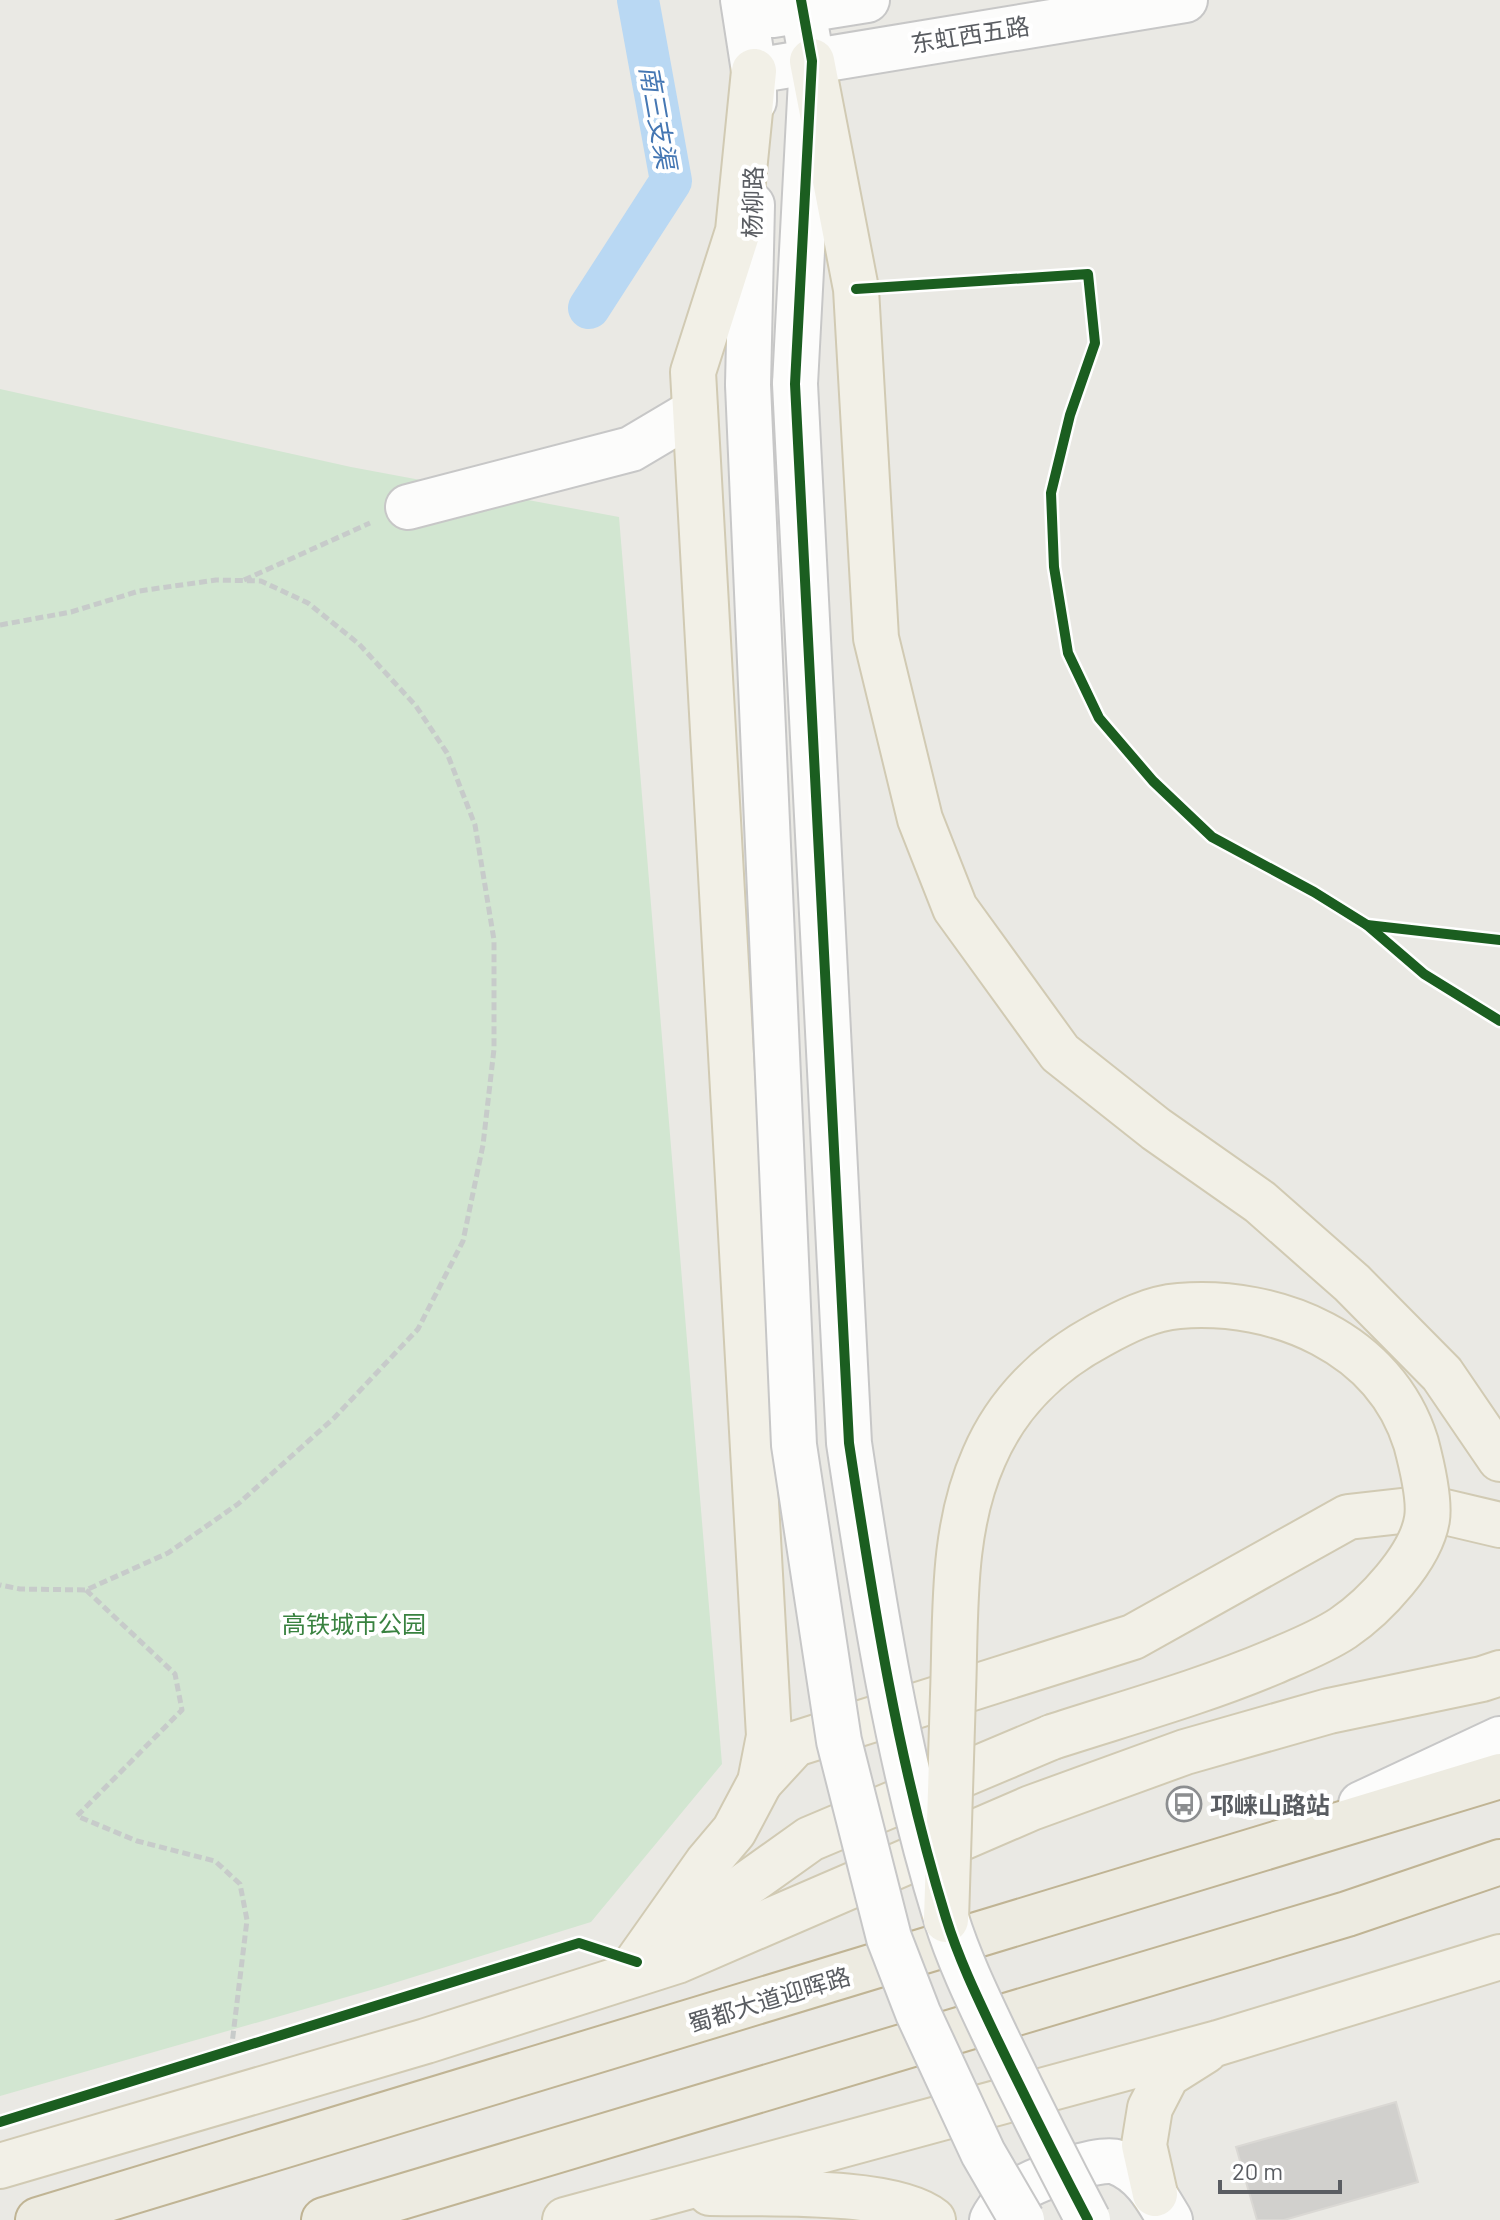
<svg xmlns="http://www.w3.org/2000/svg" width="1500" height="2220" viewBox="0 0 1500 2220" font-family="Barlow,'Noto Sans SC',sans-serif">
	<rect width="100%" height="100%" fill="#eae9e4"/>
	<path fill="#d2e6d1" d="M 0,389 L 351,467 L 619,517 L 722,1764 L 591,1922 L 378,1988 L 0,2096 Z"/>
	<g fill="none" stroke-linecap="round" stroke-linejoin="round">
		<path stroke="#b9d8f3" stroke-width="42" d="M 589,308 L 671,181 L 638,0"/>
	</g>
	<path fill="#d1d0cd" stroke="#dad8d4" stroke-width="2" d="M 1396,2102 L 1418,2182 L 1284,2220 L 1257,2220 L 1236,2147 Z"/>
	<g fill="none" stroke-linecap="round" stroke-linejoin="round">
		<g stroke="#c7c7c7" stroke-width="48">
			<g id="minor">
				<path d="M 743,0 L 754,71 L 754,101"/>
				<path d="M 773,15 L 867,0"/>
				<path d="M 754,71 L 1185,0"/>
				<path d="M 795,384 L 812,61 L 801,0"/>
				<path d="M 748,385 L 752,205"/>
				<path d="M 408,507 L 631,449 L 695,411"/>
				<path d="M 1361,1804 L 1500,1739"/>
				<path d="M 992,2220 C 998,2208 1010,2195 1021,2189 C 1037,2179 1100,2156 1116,2162 C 1143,2172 1156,2196 1170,2220"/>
			</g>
		</g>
		<g stroke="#d1cab3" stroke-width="48">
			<g id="major">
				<path d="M 812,61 L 856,289 L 876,638 L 920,819 L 955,908 L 1060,1053 L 1156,1129 L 1260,1202 L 1352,1283 L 1442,1374 L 1500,1459"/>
				<path d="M 760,1782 L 795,1744 L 1133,1637 L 1348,1517 L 1428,1508 L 1500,1525"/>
				<path d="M 664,1943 L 810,1839 L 1052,1737"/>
				<path d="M 637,1962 L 707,1863 L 734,1831 L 760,1782 L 769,1736 L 693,372 L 738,231 L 754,71"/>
				<path d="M 0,2166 L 426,2041 L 677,1961 L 1031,1808 L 1185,1752 L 1329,1711 L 1482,1679 L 1500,1673"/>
				<path d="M 710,2193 C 762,2194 894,2188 933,2220"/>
				<path d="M 1155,2194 L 1144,2145 L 1150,2108 L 1167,2075 L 1205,2051"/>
				<path d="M 565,2220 L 1218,2043 L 1500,1957"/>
			</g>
		</g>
		<g stroke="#c0b494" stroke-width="48">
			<g id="highway">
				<path d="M 38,2220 L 1500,1776"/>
				<path d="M 324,2220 L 1347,1914 L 1500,1862"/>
			</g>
		</g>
		<g stroke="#c7cbca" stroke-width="5" stroke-dasharray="8 4" stroke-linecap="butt">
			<path d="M 244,580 L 370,523"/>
			<path d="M 0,625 L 71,612 L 139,591 L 216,580 L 261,581 L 308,603 L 359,644 L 416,706 L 447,753 L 475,825 L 494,940 L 494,1049 L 483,1145 L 463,1241 L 418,1329 L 334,1418 L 238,1504 L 168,1553 L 86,1590 L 20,1589 L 0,1585"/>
			<path d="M 86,1590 L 175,1674 L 182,1710 L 77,1816 L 137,1841 L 215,1861 L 240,1884 L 247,1920 L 231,2052"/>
		</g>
		<use href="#minor" stroke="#fcfcfb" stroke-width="44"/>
		<use href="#major" stroke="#f2f0e7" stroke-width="44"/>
		<use href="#highway" stroke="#edebe1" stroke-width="44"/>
		<g stroke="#c7c7c7" stroke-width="48" stroke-linecap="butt">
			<g id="minor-bridge">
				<path d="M 795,384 L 849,1443 C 873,1602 898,1763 946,1918 C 959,1960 979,2001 998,2041 C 1027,2101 1057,2161 1088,2220"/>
				<path d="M 748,385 L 794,1445 L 839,1741 L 889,1938 L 918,2013 L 983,2153 L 1022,2220"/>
			</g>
		</g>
		<g stroke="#d1cab3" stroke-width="48" stroke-linecap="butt">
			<path id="major-bridge" d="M 946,1920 C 949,1844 951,1769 953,1694 C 956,1614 951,1531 984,1457 C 1007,1403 1049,1362 1100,1335 C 1124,1322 1151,1308 1179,1306 C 1277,1298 1385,1343 1416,1443 C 1421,1462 1430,1500 1427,1519 C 1421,1558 1374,1607 1343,1628 C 1322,1642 1296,1652 1273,1662 C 1202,1692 1126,1713 1052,1737"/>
		</g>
		<use href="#minor-bridge" stroke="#fcfcfb" stroke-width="44"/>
		<use href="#major-bridge" stroke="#f2f0e7" stroke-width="44"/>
		<g stroke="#fff" stroke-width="15">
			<g id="cycleway">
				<path d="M 801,0 L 812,61 L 795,384 L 849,1443 C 873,1602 898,1763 946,1918 C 959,1960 979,2001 998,2041 C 1027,2101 1057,2161 1088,2220"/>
				<path d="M 856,289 L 1088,274 L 1095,343 L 1070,415 L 1051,493 L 1054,567 L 1068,653 L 1099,718 L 1153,781 L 1212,837 L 1314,892 L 1367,925 L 1424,974 L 1500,1021"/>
				<path d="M 1367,925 L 1500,940"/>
				<path d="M 0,2122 L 579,1943 L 637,1962"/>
			</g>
		</g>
		<use href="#cycleway" stroke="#1b5e20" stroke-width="10"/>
	</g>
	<defs>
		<g id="bus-ring" transform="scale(1.8)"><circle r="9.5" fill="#fff" stroke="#8c8e90" stroke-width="1.5"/><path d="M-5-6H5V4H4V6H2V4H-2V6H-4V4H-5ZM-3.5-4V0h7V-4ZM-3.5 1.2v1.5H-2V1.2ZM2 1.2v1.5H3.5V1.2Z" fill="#8c8e90"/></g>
	</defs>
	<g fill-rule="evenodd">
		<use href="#bus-ring" x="1184" y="1804"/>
	</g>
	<g text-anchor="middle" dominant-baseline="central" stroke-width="8" stroke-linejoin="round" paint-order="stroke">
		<g font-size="24" fill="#5a5d62" stroke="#fff">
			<text transform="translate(970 34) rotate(-9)">东虹西五路</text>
			<text transform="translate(752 202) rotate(-89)">杨柳路</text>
			<text transform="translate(769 1999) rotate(-17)">蜀都大道迎晖路</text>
		</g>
		<g font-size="24" fill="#398240" stroke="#fff">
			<text x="354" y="1623">高铁城市公园</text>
		</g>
		<g font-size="24" font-weight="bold" fill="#5a5d62" stroke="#fff" text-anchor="start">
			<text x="1210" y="1804">邛崃山路站</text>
		</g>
		<g font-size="26" font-style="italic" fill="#4577b3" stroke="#fff">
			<text transform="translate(659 117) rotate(80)">南三支渠</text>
		</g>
	</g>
	<path d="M1220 2180v12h120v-12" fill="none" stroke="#5a5d62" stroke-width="4"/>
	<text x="1232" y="2180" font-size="24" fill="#5a5d62" stroke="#ffffff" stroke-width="6" paint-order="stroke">20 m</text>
</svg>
